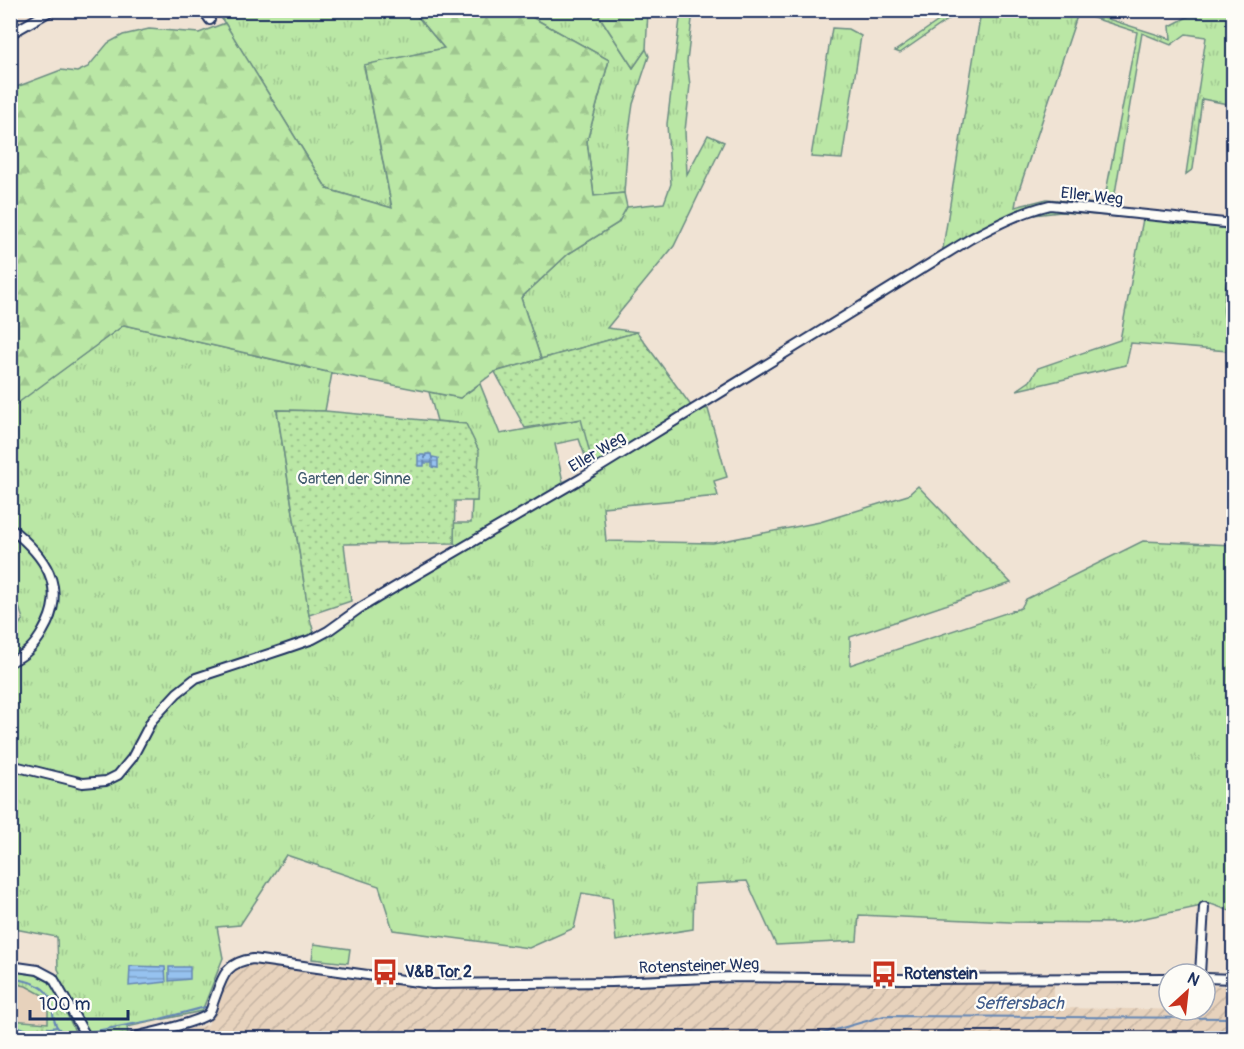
<svg xmlns="http://www.w3.org/2000/svg" width="1244" height="1049" viewBox="0 0 1244 1049" font-family="Pangolin,sans-serif">
	<defs>
		<pattern id="industrial-furrows" width="10" height="10" patternUnits="userSpaceOnUse" patternTransform="scale(1.5)"><rect width="10" height="10" fill="#e7d2bc"/><path d="M-1 1l2-2M0 10L10 0M9 11l2-2" fill="none" stroke="#c6b5a4"/></pattern>
		<pattern id="grass-tufts" width="24" height="20" patternUnits="userSpaceOnUse" patternTransform="scale(1.5)"><rect width="24" height="20" fill="#bae7a5"/><path d="M3 7l-1-3M5 7V3M7 7l1-3M15 17l-1-3M17 17v-4M19 17l1-3" fill="none" stroke="#9fc690"/></pattern>
		<pattern id="forest-firs" width="22" height="20" patternUnits="userSpaceOnUse" patternTransform="scale(1.5)"><rect width="22" height="20" fill="#bae7a5"/><path d="M5 1l3.5 6h-7zM16 11l3.5 6h-7z" fill="#9fc690"/></pattern>
		<pattern id="garden-dots" width="8" height="8" patternUnits="userSpaceOnUse" patternTransform="scale(1.5)"><rect width="8" height="8" fill="#bae7a5"/><path d="M2 2h.1M6 6h.1" fill="none" stroke="#9fc690" stroke-width="1.8" stroke-linecap="round"/></pattern>
		<pattern id="water-rules" width="6" height="5" patternUnits="userSpaceOnUse" patternTransform="scale(1.5)"><rect width="6" height="5" fill="#96c2ef"/><path d="M0 2.5h6" fill="none" stroke="#7a9ec5"/></pattern>
	</defs>
	<rect width="100%" height="100%" fill="#f0e3d4"/>
	<filter id="ink" filterUnits="userSpaceOnUse"><feTurbulence type="fractalNoise" baseFrequency=".0167" numOctaves="2"/><feDisplacementMap in="SourceGraphic" scale="12" xChannelSelector="R" yChannelSelector="G"/><feConvolveMatrix kernelMatrix="1 2 1 2 8 2 1 2 1" color-interpolation-filters="sRGB"/></filter>
	<g filter="url(#ink)">
		<path fill="#e7d2bc" d="M 10,983 L 26,986 L 48,998 L 48,1023 L 11,1020 Z"/>
		<path fill="url(#industrial-furrows)" d="M 249,963 L 424,985 L 602,986 L 707,984 L 1054,983 L 1054,1008 L 1205,1010 L 1205,985 L 1234,987 L 1233,1038 L 148,1038 L 208,1025 L 225,983 L 233,968 Z"/>
		<g fill="url(#grass-tufts)" stroke="#6a8b82" stroke-width="1.5" fill-rule="evenodd">
			<path d="M 217,11 L 413,11 L 444,48 L 364,66 L 392,208 L 327,189 Z"/>
			<path d="M 521,11 L 596,11 L 633,68 L 646,49 L 649,56 L 633,104 L 628,138 L 624,193 L 594,196 L 587,141 L 609,60 Z"/>
			<path d="M 681,11 L 693,11 L 687,62 L 690,85 L 685,131 L 687,174 L 708,135 L 724,142 L 674,246 L 607,328 L 637,332 L 541,359 L 521,298 L 568,254 L 618,223 L 627,207 L 664,203 L 671,184 L 667,124 Z"/>
			<path d="M 953,11 L 967,11 L 952,17 L 900,53 L 895,51 Z"/>
			<path d="M 981,11 L 1083,11 L 1171,39 L 1170,26 L 1199,11 L 1233,11 L 1233,105 L 1202,99 L 1193,169 L 1186,174 L 1206,37 L 1186,34 L 1171,45 L 1142,33 L 1114,199 L 1105,197 L 1137,32 L 1078,13 L 1017,196 L 1015,207 L 1047,199 L 1097,204 L 1144,219 L 1233,229 L 1233,369 L 1228,351 L 1131,343 L 1126,365 L 1017,390 L 1030,381 L 1038,368 L 1120,340 L 1143,219 L 1061,212 L 1033,215 L 1004,225 L 962,246 L 941,260 Z"/>
			<path d="M 832,28 L 848,29 L 861,36 L 842,159 L 811,157 Z"/>
			<path d="M 124,325 L 332,373 L 325,411 L 277,410 L 309,615 L 315,637 L 367,610 L 462,550 L 454,543 L 454,523 L 471,523 L 472,501 L 477,501 L 465,424 L 437,421 L 429,392 L 460,398 L 480,384 L 500,434 L 581,419 L 692,407 L 708,409 L 727,477 L 714,481 L 718,496 L 603,507 L 606,541 L 713,543 L 820,522 L 908,495 L 918,486 L 1011,583 L 850,637 L 850,665 L 1021,608 L 1026,599 L 1143,541 L 1233,545 L 1233,912 L 1211,904 L 1121,923 L 1010,922 L 859,915 L 857,941 L 776,945 L 747,881 L 694,884 L 693,929 L 616,941 L 612,898 L 582,893 L 574,928 L 529,948 L 393,930 L 379,886 L 286,855 L 240,925 L 217,927 L 223,958 L 202,1011 L 127,1027 L 128,1033 L 110,1038 L 89,1038 L 71,1001 L 56,976 L 60,973 L 58,969 L 57,937 L 15,929 L 11,919 L 10,637 L 23,619 L 19,607 L 11,598 L 10,408 ZM 579,439 L 590,470 L 563,482 L 555,444 Z"/>
			<path d="M 11,971 L 34,974 L 53,984 L 78,1038 L 35,1038 L 16,1034 L 14,1038 L 11,1038 L 10,1020 L 48,1023 L 48,998 L 26,986 L 11,983 Z"/>
		</g>
		<g fill="url(#forest-firs)" stroke="#6a8b82" stroke-width="1.5">
			<path d="M 413,11 L 521,11 L 609,60 L 587,141 L 594,196 L 624,193 L 627,207 L 618,223 L 568,254 L 521,298 L 541,359 L 495,372 L 460,398 L 332,373 L 124,325 L 11,408 L 11,89 L 61,70 L 77,72 L 88,67 L 108,43 L 123,35 L 149,29 L 199,33 L 225,23 L 327,189 L 392,208 L 364,65 L 444,48 Z"/>
			<path d="M 596,11 L 648,11 L 646,49 L 633,68 Z"/>
		</g>
		<g fill="url(#garden-dots)" stroke="#6a8b82" stroke-width="1.5">
			<path d="M 637,332 L 692,407 L 593,465 L 581,419 L 525,428 L 495,372 Z"/>
			<path d="M 277,410 L 325,411 L 466,424 L 479,451 L 477,501 L 455,501 L 454,543 L 344,544 L 351,601 L 309,615 Z"/>
		</g>
		<path fill="#bae7a5" stroke="#6a8b82" stroke-width="1.5" d="M 314,944 L 350,949 L 348,963 L 312,959 Z"/>
		<g fill="url(#water-rules)" stroke="#6587b5" stroke-width="1.5">
			<path d="M 426,454 L 431,454 L 432,459 L 433,457 L 438,458 L 438,468 L 432,467 L 432,461 L 431,463 L 425,463 L 424,461 L 424,466 L 418,466 L 418,455 L 424,455 L 425,459 Z"/>
			<path d="M 130,966 L 165,967 L 166,982 L 129,986 Z"/>
			<path d="M 169,967 L 190,967 L 190,979 L 169,981 Z"/>
		</g>
		<g fill="none" stroke-linecap="round" stroke-linejoin="round">
			<g stroke="#6587b5" stroke-width="2">
				<path d="M 10,978 C 23,980 42,983 49,996 C 56,1011 48,1032 72,1034"/>
				<path d="M 10,1023 L 29,1031 L 57,1027"/>
				<path d="M 90,1032 L 160,1019 L 205,1007"/>
				<path d="M 807,1038 L 884,1016 L 1234,1018"/>
			</g>
			<g stroke="#1b2f5e" stroke-width="12">
				<g id="minor">
					<path d="M 203,10 L 210,20"/>
					<path d="M 10,34 L 52,10"/>
					<path d="M 1234,260 L 1229,310 L 1234,348"/>
					<path d="M 10,528 C 44,555 69,587 43,631 C 36,644 25,656 10,662"/>
					<path d="M 10,765 L 83,783 L 106,781 L 118,775 L 132,758 L 152,720 L 177,693 L 196,678 L 284,649 L 313,639 L 328,631 L 360,608 L 402,583 L 582,478 L 970,239 C 996,225 1021,212 1050,205 L 1234,224"/>
					<path d="M 10,966 L 38,970 L 53,978 L 87,1038"/>
					<path d="M 1200,974 L 1204,907"/>
					<path d="M 1205,978 L 1234,979"/>
					<path d="M 132,1038 C 149,1033 193,1024 207,1015 C 211,1012 212,1007 213,1003 C 222,979 224,962 253,959 L 432,984 L 612,982 L 733,977 L 903,979 L 1169,978"/>
				</g>
			</g>
			<use href="#minor" stroke="#fdfcf7" stroke-width="8"/>
		</g>
	</g>
	<defs>
		<g id="bus-bare" transform="scale(2.07)"><path d="M-5-6H5V4H4V6H2V4H-2V6H-4V4H-5ZM-3.5-4V0h7V-4ZM-3.5 1.2v1.5H-2V1.2ZM2 1.2v1.5H3.5V1.2Z" fill="#c8321e" stroke="#fdfcf7" stroke-width="2.5" paint-order="stroke"/></g>
	</defs>
	<g fill-rule="evenodd">
		<use href="#bus-bare" x="385" y="972"/>
		<use href="#bus-bare" x="884" y="974"/>
	</g>
	<g text-anchor="middle" dominant-baseline="central" stroke-width="4.5" stroke-linejoin="round" paint-order="stroke">
		<g font-size="16" fill="#1b2f5e" stroke="#fdfcf7">
			<text transform="translate(1092 196) rotate(6)">Eller Weg</text>
			<text transform="translate(597 452) rotate(-31)">Eller Weg</text>
			<text transform="translate(699 966) rotate(-2)">Rotensteiner Weg</text>
		</g>
		<g font-size="16" fill="#435d70" stroke="#fdfcf7">
			<text x="354" y="479">Garten der Sinne</text>
		</g>
		<g font-size="16" font-weight="bold" fill="#1b2f5e" stroke="#fdfcf7" text-anchor="start">
			<text x="405" y="972">V&amp;B Tor 2</text>
			<text x="904" y="974">Rotenstein</text>
		</g>
		<g font-size="18" font-style="italic" fill="#405b8a" stroke="#fdfcf7">
			<text x="1019" y="1003">Seffersbach</text>
		</g>
	</g>
	<rect width="1244" height="1049" fill="none" stroke="#fdfcf7" stroke-width="36"/>
	<rect x="18" y="18" width="1208" height="1013" fill="none" stroke="#1b2f5e" stroke-width="2" filter="url(#ink)"/>
	<g transform="translate(1187 992) rotate(27)"><circle r="28" fill="#fdfcf7" stroke="#a3aaba" stroke-width="1.5"/>
	<path d="M0-4.5L10 22L0 15L-10 22Z" fill="#c8321e"/>
	<text y="-9" font-size="16" font-weight="bold" text-anchor="middle" fill="#1b2f5e">N</text>
	</g>
	<path d="M30 1010v9h98v-9" fill="none" stroke="#1b2f5e" stroke-width="3"/>
	<text x="39" y="1010" font-size="18" fill="#1b2f5e" stroke="#fdfcf7" stroke-width="4.5" paint-order="stroke">100 m</text>
</svg>
